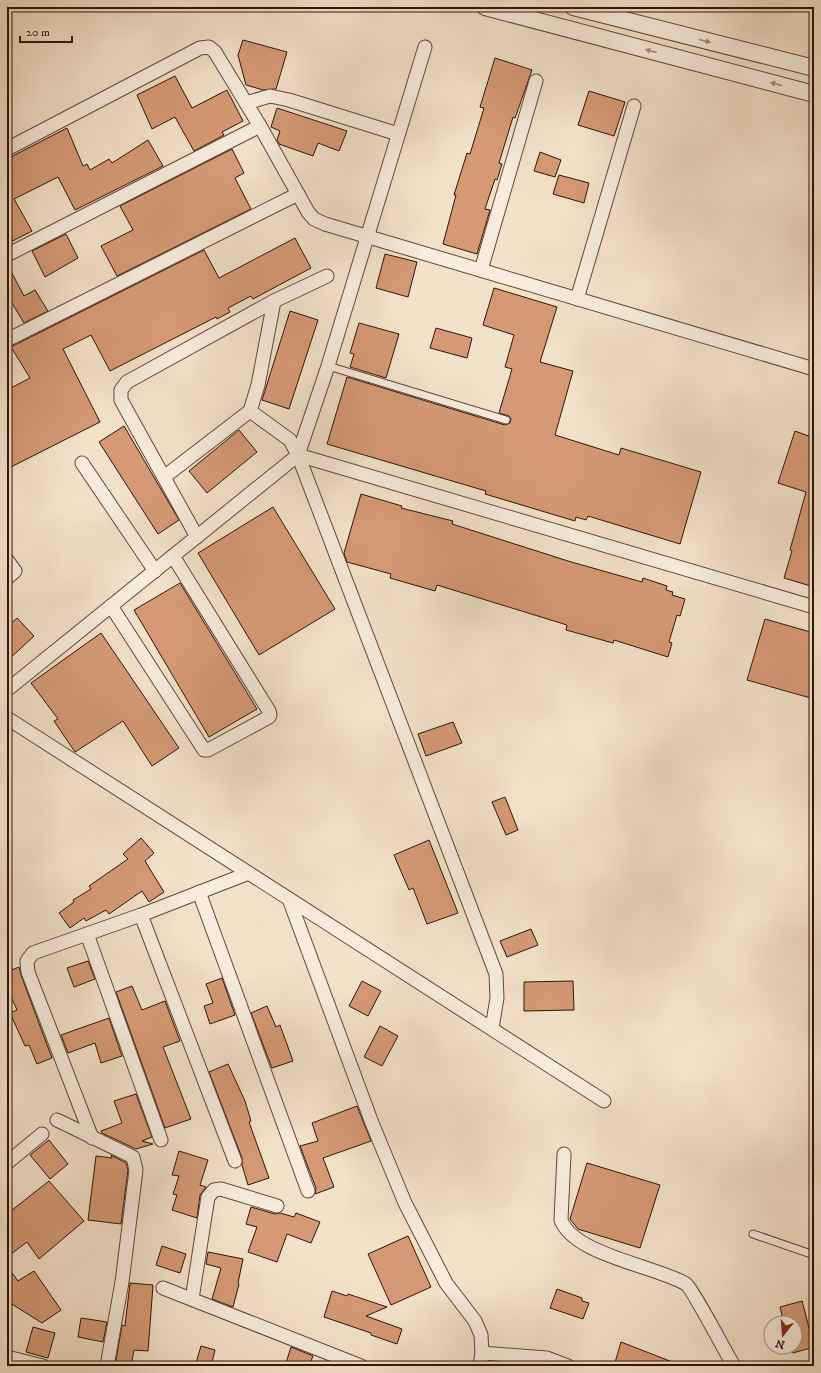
<svg xmlns="http://www.w3.org/2000/svg" width="821" height="1373" viewBox="0 0 821 1373" font-family="'IM FELL DW Pica',serif">
	<rect width="100%" height="100%" fill="#f3e2ca"/>
	<filter id="stains"><feTurbulence type="fractalNoise" baseFrequency=".005" numOctaves="4"/><feColorMatrix values="0 0 0 0 .2 0 0 0 0 .09 0 0 0 0 .02 0 0 0 .5 -.17"/></filter>
	<radialGradient id="worn" r=".72"><stop offset=".6" stop-color="#630" stop-opacity="0"/><stop offset="1" stop-color="#630" stop-opacity=".3"/></radialGradient>
	<g fill="#d59a75" stroke="#311307">
		<path d="M 243,40 L 287,52 L 276,89 L 263,90 L 246,85 L 238,55 Z"/>
		<path d="M 495,58 L 532,70 L 515,118 L 513,117 L 499,163 L 502,164 L 497,180 L 495,179 L 485,209 L 490,210 L 477,254 L 443,244 L 456,195 L 454,195 L 467,153 L 470,154 L 484,108 L 480,107 Z"/>
		<path d="M 175,76 L 192,108 L 227,90 L 243,121 L 222,132 L 224,135 L 194,151 L 175,117 L 152,129 L 137,95 Z"/>
		<path d="M 589,91 L 625,102 L 614,136 L 578,125 Z"/>
		<path d="M 277,108 L 347,131 L 339,151 L 318,143 L 313,156 L 279,144 L 277,140 L 280,131 L 271,127 Z"/>
		<path d="M 67,128 L 83,166 L 87,164 L 90,170 L 109,159 L 112,163 L 148,140 L 163,166 L 75,210 L 58,177 L 14,199 L 32,231 L 7,244 L 7,159 Z"/>
		<path d="M 232,149 L 244,173 L 235,178 L 251,209 L 117,276 L 101,246 L 133,230 L 120,206 Z"/>
		<path d="M 540,152 L 561,160 L 555,177 L 534,171 Z"/>
		<path d="M 559,175 L 589,183 L 584,203 L 553,194 Z"/>
		<path d="M 66,234 L 78,258 L 45,277 L 32,251 Z"/>
		<path d="M 295,238 L 311,268 L 253,299 L 251,296 L 228,308 L 230,312 L 217,319 L 216,317 L 110,371 L 91,335 L 63,349 L 100,422 L 7,469 L 7,445 L 12,443 L 7,433 L 7,390 L 30,378 L 11,347 L 204,250 L 219,278 Z"/>
		<path d="M 385,254 L 417,262 L 408,297 L 376,288 Z"/>
		<path d="M 7,264 L 24,296 L 35,290 L 48,311 L 24,323 L 7,295 Z"/>
		<path d="M 494,288 L 557,307 L 540,362 L 573,371 L 555,435 L 619,455 L 621,448 L 701,472 L 680,544 L 588,516 L 586,520 L 576,517 L 575,521 L 485,494 L 486,491 L 327,444 L 347,377 L 505,425 L 510,423 L 511,419 L 509,416 L 499,413 L 512,369 L 505,367 L 514,335 L 483,325 Z"/>
		<path d="M 290,311 L 318,320 L 289,409 L 262,400 Z"/>
		<path d="M 359,323 L 399,334 L 386,378 L 350,367 L 354,354 L 350,353 Z"/>
		<path d="M 436,328 L 472,338 L 467,358 L 430,348 Z"/>
		<path d="M 124,426 L 179,520 L 158,534 L 99,442 Z"/>
		<path d="M 239,430 L 257,452 L 207,493 L 189,471 Z"/>
		<path d="M 795,431 L 814,438 L 814,587 L 784,578 L 792,551 L 790,550 L 806,492 L 778,483 Z"/>
		<path d="M 361,494 L 402,506 L 401,508 L 453,521 L 452,524 L 568,561 L 642,582 L 643,578 L 667,586 L 666,590 L 673,592 L 672,595 L 685,599 L 680,616 L 677,615 L 669,642 L 672,643 L 668,657 L 614,640 L 613,643 L 566,630 L 567,625 L 437,585 L 435,591 L 390,578 L 391,574 L 347,562 L 344,553 Z"/>
		<path d="M 273,507 L 335,609 L 259,655 L 198,553 Z"/>
		<path d="M 180,583 L 257,709 L 209,737 L 134,610 Z"/>
		<path d="M 17,618 L 34,636 L 7,661 L 7,627 Z"/>
		<path d="M 765,619 L 814,633 L 814,699 L 747,680 Z"/>
		<path d="M 101,633 L 179,748 L 152,766 L 123,721 L 75,752 L 54,721 L 58,719 L 31,683 Z"/>
		<path d="M 453,722 L 462,743 L 426,756 L 418,734 Z"/>
		<path d="M 505,797 L 518,830 L 506,835 L 492,802 Z"/>
		<path d="M 141,838 L 154,853 L 145,861 L 164,892 L 149,902 L 142,891 L 109,914 L 106,910 L 86,921 L 84,918 L 70,928 L 59,913 L 74,902 L 73,900 L 91,889 L 89,886 L 128,859 L 123,854 Z"/>
		<path d="M 429,840 L 458,913 L 427,924 L 413,888 L 409,890 L 394,855 Z"/>
		<path d="M 531,929 L 538,945 L 507,957 L 500,941 Z"/>
		<path d="M 88,961 L 95,979 L 74,987 L 67,968 Z"/>
		<path d="M 19,967 L 21,975 L 52,1058 L 37,1064 L 29,1045 L 25,1046 L 10,1013 L 17,1010 L 7,988 L 7,972 Z"/>
		<path d="M 222,978 L 235,1015 L 210,1024 L 204,1006 L 213,1003 L 206,984 Z"/>
		<path d="M 362,981 L 381,991 L 368,1016 L 349,1006 Z"/>
		<path d="M 573,981 L 574,1010 L 524,1011 L 524,982 Z"/>
		<path d="M 132,986 L 142,1010 L 165,1001 L 180,1041 L 163,1047 L 191,1119 L 165,1128 L 116,992 Z"/>
		<path d="M 267,1006 L 276,1027 L 280,1025 L 293,1061 L 272,1068 L 251,1013 Z"/>
		<path d="M 109,1018 L 122,1056 L 101,1063 L 95,1043 L 68,1053 L 61,1035 Z"/>
		<path d="M 380,1026 L 398,1036 L 382,1066 L 364,1057 Z"/>
		<path d="M 228,1064 L 245,1101 L 251,1121 L 249,1122 L 269,1178 L 248,1185 L 242,1165 L 242,1158 L 209,1072 Z"/>
		<path d="M 136,1094 L 152,1137 L 142,1141 L 153,1144 L 136,1149 L 102,1133 L 101,1131 L 122,1123 L 114,1101 Z"/>
		<path d="M 357,1106 L 371,1141 L 323,1158 L 334,1187 L 315,1194 L 316,1188 L 300,1146 L 318,1141 L 312,1123 Z"/>
		<path d="M 49,1140 L 68,1164 L 50,1179 L 30,1155 Z"/>
		<path d="M 179,1151 L 208,1160 L 200,1185 L 206,1187 L 200,1195 L 197,1218 L 172,1210 L 177,1195 L 173,1194 L 179,1176 L 172,1175 Z"/>
		<path d="M 111,1155 L 126,1163 L 128,1170 L 121,1224 L 88,1220 L 96,1156 L 112,1158 Z"/>
		<path d="M 587,1163 L 660,1185 L 640,1248 L 578,1229 L 570,1219 Z"/>
		<path d="M 49,1181 L 84,1221 L 39,1259 L 27,1242 L 7,1257 L 7,1214 Z"/>
		<path d="M 251,1207 L 275,1214 L 280,1213 L 294,1217 L 296,1213 L 320,1222 L 311,1243 L 287,1234 L 277,1262 L 248,1252 L 257,1227 L 246,1224 Z"/>
		<path d="M 408,1236 L 431,1287 L 391,1305 L 368,1254 Z"/>
		<path d="M 162,1246 L 186,1254 L 180,1273 L 156,1265 Z"/>
		<path d="M 208,1252 L 243,1259 L 238,1283 L 239,1284 L 233,1307 L 212,1299 L 221,1268 L 206,1264 Z"/>
		<path d="M 7,1266 L 18,1281 L 34,1271 L 61,1310 L 42,1323 L 7,1301 Z"/>
		<path d="M 130,1283 L 153,1285 L 148,1351 L 134,1350 L 131,1366 L 115,1366 L 122,1325 L 125,1326 Z"/>
		<path d="M 557,1289 L 582,1298 L 582,1301 L 589,1303 L 583,1319 L 550,1308 Z"/>
		<path d="M 332,1291 L 347,1296 L 348,1294 L 387,1307 L 366,1316 L 402,1329 L 397,1344 L 371,1335 L 371,1333 L 324,1317 Z"/>
		<path d="M 802,1301 L 814,1347 L 793,1353 L 791,1347 L 795,1347 L 795,1323 L 784,1323 L 780,1307 Z"/>
		<path d="M 81,1318 L 107,1322 L 103,1342 L 78,1337 Z"/>
		<path d="M 33,1327 L 55,1333 L 48,1358 L 26,1352 Z"/>
		<path d="M 621,1342 L 680,1365 L 679,1366 L 614,1366 Z"/>
		<path d="M 201,1346 L 215,1350 L 211,1366 L 195,1366 Z"/>
		<path d="M 291,1347 L 313,1356 L 309,1366 L 285,1366 Z"/>
	</g>
	<g fill="none" stroke-linecap="round" stroke-linejoin="round">
		<g stroke="#624738" stroke-width="9">
			<g id="service">
				<path d="M 328,366 L 506,420"/>
				<path d="M 753,1234 L 814,1255"/>
			</g>
		</g>
		<g stroke="#624738" stroke-width="15">
			<g id="minor">
				<path d="M 246,103 L 270,96 L 289,100 L 398,134"/>
				<path d="M 7,149 L 200,48 L 209,47 L 215,52 L 260,126 L 308,212 L 314,219 L 325,224 L 814,369"/>
				<path d="M 7,255 L 260,126"/>
				<path d="M 481,270 L 536,81"/>
				<path d="M 577,299 L 634,106"/>
				<path d="M 274,301 L 258,385 L 250,411 L 290,440 L 298,455 L 496,974 L 497,998 L 492,1028"/>
				<path d="M 7,340 L 298,194"/>
				<path d="M 298,455 L 328,366 L 425,47"/>
				<path d="M 82,463 L 155,571"/>
				<path d="M 164,477 L 250,411"/>
				<path d="M 197,537 L 121,400 L 121,390 L 127,382 L 274,301 L 327,276"/>
				<path d="M 7,560 L 15,571 L 7,578"/>
				<path d="M 111,606 L 204,750 L 208,750 L 269,717 L 270,715 L 269,711 L 173,556"/>
				<path d="M 7,690 L 298,455 L 814,607"/>
				<path d="M 7,718 L 604,1101"/>
				<path d="M 199,892 L 308,1191"/>
				<path d="M 289,899 L 372,1123 L 405,1203 L 446,1283 L 475,1321 L 481,1335 L 482,1353 L 480,1366"/>
				<path d="M 141,915 L 235,1161"/>
				<path d="M 87,934 L 161,1140"/>
				<path d="M 57,1120 L 133,1157 L 136,1170 L 122,1282 L 107,1366"/>
				<path d="M 92,1138 L 28,972 L 27,961 L 33,953 L 141,915 L 249,873"/>
				<path d="M 564,1154 L 561,1220 C 574,1255 656,1266 686,1284 C 692,1288 727,1355 734,1366"/>
				<path d="M 7,1163 L 42,1134"/>
				<path d="M 163,1288 L 361,1366"/>
				<path d="M 192,1299 L 208,1197 L 214,1190 L 221,1189 L 277,1206"/>
				<path d="M 482,1353 L 547,1358 L 568,1366"/>
				<path d="M 7,1357 L 43,1366"/>
			</g>
		</g>
		<g stroke="#624738" stroke-width="18">
			<g id="tertiary">
				<path d="M 485,7 L 814,94"/>
				<path d="M 573,7 L 814,68"/>
			</g>
		</g>
		<use href="#service" stroke="#f7ecdd" stroke-width="7"/>
		<use href="#minor" stroke="#f7ecdd" stroke-width="13"/>
		<use href="#tertiary" stroke="#f7ecdd" stroke-width="16"/>
	</g>
	<defs><path id="oneway-solid" d="M-6-.8H1V-3.2L6.5 0L1 3.2V.8H-6Z"/></defs>
	<g fill="#9e8a7d">
		<use href="#oneway-solid" transform="translate(705 41) rotate(14)"/>
		<use href="#oneway-solid" transform="translate(651 51) rotate(-165)"/>
		<use href="#oneway-solid" transform="translate(776 84) rotate(-165)"/>
	</g>
	<rect width="821" height="1373" fill="none" stroke="#f3e2ca" stroke-width="24"/>
	<rect x="8" y="8" width="805" height="1357" fill="none" stroke="#311307" stroke-width="2"/>
	<rect x="12" y="12" width="797" height="1349" fill="none" stroke="#311307"/>
	<g transform="translate(783 1335) rotate(197)"><circle r="19" fill="#f7ecdd" stroke="#a89587"/>
	<path d="M0-3L7 15L0 10L-7 15Z" fill="#8f2418"/>
	<text y="-6" font-size="11" font-weight="bold" text-anchor="middle" fill="#311307">N</text>
	</g>
	<path d="M20 36v6h52v-6" fill="none" stroke="#311307" stroke-width="2"/>
	<text x="26" y="36" font-size="12" fill="#311307" stroke="#f7ecdd" stroke-width="3" paint-order="stroke">20 m</text>
	<rect width="100%" height="100%" filter="url(#stains)"/>
	<rect width="100%" height="100%" fill="url(#worn)"/>
</svg>
